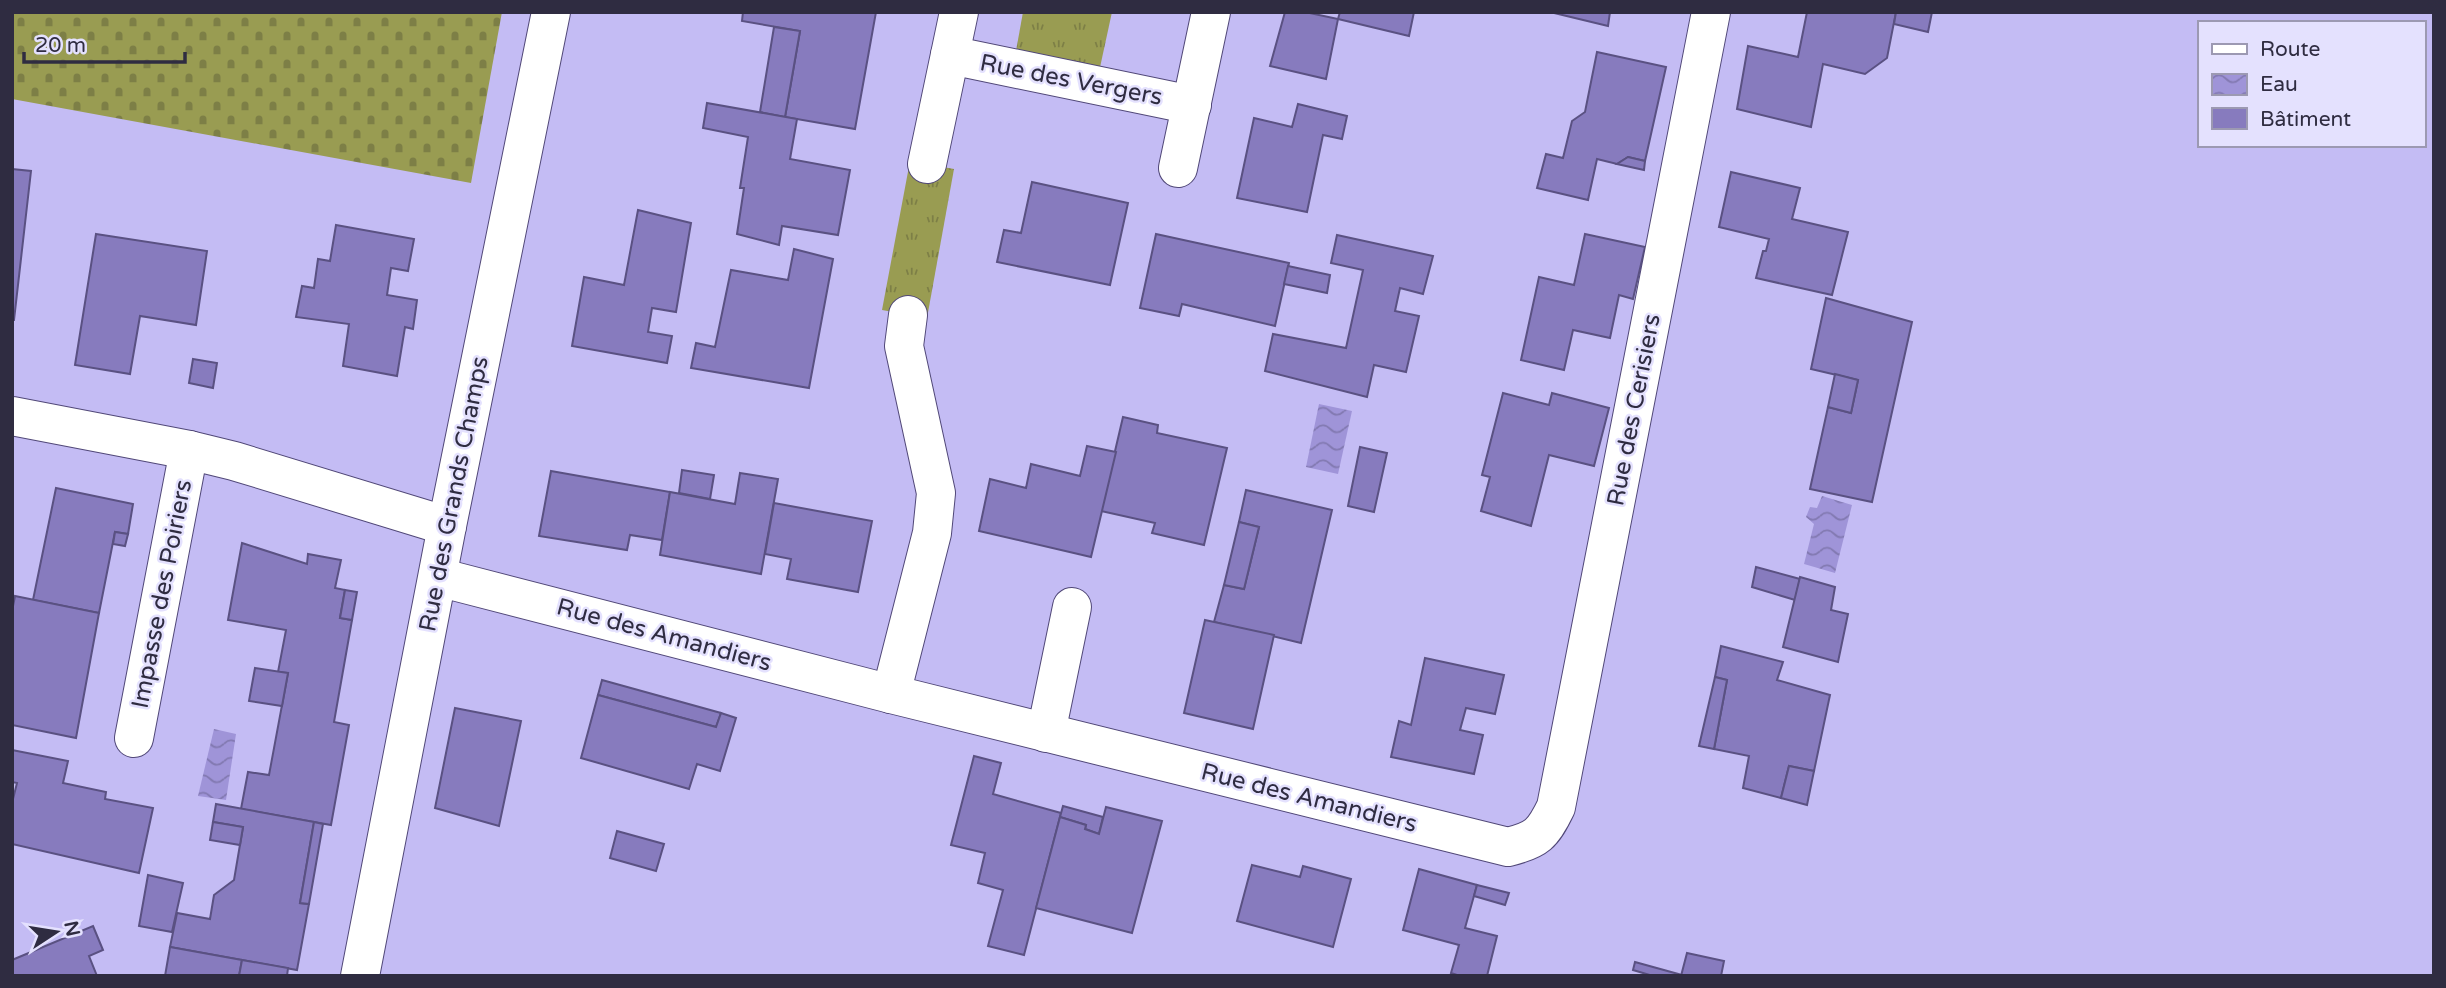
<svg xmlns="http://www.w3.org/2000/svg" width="2446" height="988" viewBox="0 0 2446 988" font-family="'Varela Round',sans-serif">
	<defs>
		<pattern id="grass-tufts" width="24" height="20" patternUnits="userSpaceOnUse" patternTransform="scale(1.75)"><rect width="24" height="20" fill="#999c52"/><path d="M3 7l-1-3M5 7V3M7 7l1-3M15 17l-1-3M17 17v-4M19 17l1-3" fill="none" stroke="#7d7f46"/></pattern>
		<pattern id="cemetery-stones" width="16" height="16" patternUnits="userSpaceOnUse" patternTransform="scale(1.75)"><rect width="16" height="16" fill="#999c52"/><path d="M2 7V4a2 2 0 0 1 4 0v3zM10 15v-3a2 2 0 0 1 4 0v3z" fill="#7d7f46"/></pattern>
		<pattern id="water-waves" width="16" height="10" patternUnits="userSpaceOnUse" patternTransform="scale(1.75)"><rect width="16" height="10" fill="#9f94d8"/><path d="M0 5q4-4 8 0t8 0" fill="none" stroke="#8279b1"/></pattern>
	</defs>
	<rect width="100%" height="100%" fill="#c4bcf4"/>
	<g fill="url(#grass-tufts)">
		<path d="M 1023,12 L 1112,12 L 1099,72 L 1016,51 Z"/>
		<path d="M 910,161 L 954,169 L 927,318 L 882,310 Z"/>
	</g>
	<path fill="url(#cemetery-stones)" d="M 12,12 L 502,12 L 471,183 L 12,99 Z"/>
	<g fill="url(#water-waves)">
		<path d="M 1319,404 L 1352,411 L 1338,474 L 1306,467 Z"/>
		<path d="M 1822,496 L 1852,505 L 1835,573 L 1804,564 L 1814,524 L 1806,517 L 1810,507 L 1817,508 Z"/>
		<path d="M 214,729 L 236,734 L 226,800 L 198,796 Z"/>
	</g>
	<g fill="#877bbe" stroke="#5a5182" stroke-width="2">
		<path d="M 743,12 L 876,12 L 855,129 L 785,117 L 800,31 L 742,21 Z"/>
		<path d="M 1285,12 L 1305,12 L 1338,19 L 1326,79 L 1270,66 Z"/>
		<path d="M 1340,12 L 1414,12 L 1409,36 L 1338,19 Z"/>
		<path d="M 1550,12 L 1610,12 L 1608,26 Z"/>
		<path d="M 1807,12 L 1896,12 L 1887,58 L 1865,74 L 1823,64 L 1811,127 L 1737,109 L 1748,46 L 1798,57 Z"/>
		<path d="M 1896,12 L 1932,12 L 1928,32 L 1894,24 Z"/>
		<path d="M 774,27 L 800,31 L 785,117 L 760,112 Z"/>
		<path d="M 1597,52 L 1666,67 L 1645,161 L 1628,157 L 1617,164 L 1597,159 L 1588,200 L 1537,188 L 1546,154 L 1563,158 L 1572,121 L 1585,112 Z"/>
		<path d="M 707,103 L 797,119 L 790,159 L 850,170 L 838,235 L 782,226 L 779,245 L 737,234 L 744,188 L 740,188 L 748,137 L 703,128 Z"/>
		<path d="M 1298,104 L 1347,116 L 1342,139 L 1323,135 L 1307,212 L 1237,198 L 1254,118 L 1292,127 Z"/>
		<path d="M 1628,157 L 1645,161 L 1644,170 L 1617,164 Z"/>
		<path d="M 12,169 L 31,171 L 14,320 L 12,320 Z"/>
		<path d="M 1731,172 L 1800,188 L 1792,219 L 1848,232 L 1832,295 L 1756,278 L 1763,251 L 1766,251 L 1769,239 L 1719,227 Z"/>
		<path d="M 1032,182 L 1128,203 L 1110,285 L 997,262 L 1004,230 L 1021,233 Z"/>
		<path d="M 638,210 L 691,223 L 676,312 L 652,308 L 648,332 L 672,336 L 667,363 L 572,346 L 584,277 L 624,285 Z"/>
		<path d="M 336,225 L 414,239 L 408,271 L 391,268 L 387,295 L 417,300 L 413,329 L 405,327 L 397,376 L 343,366 L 349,324 L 296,317 L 302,286 L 314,288 L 318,259 L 330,261 Z"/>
		<path d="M 96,234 L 207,251 L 196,325 L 140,316 L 130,374 L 75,365 Z"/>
		<path d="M 1156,234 L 1289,263 L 1275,326 L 1182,304 L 1179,316 L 1140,308 Z"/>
		<path d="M 1585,234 L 1645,247 L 1633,299 L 1619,295 L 1610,338 L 1573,330 L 1564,370 L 1521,360 L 1539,277 L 1574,285 Z"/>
		<path d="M 1337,235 L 1433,256 L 1423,294 L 1400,288 L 1395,311 L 1419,316 L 1406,372 L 1374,365 L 1367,397 L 1265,371 L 1273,334 L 1346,348 L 1363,270 L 1331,263 Z"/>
		<path d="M 794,249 L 833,259 L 809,388 L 691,368 L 696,343 L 715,347 L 731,270 L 788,280 Z"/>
		<path d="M 1288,266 L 1330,275 L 1327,293 L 1284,284 Z"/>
		<path d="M 1826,298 L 1912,322 L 1872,502 L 1810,489 L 1828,407 L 1851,413 L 1858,380 L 1811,369 Z"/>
		<path d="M 193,359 L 217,363 L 213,388 L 189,383 Z"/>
		<path d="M 1835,374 L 1858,380 L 1851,413 L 1828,407 Z"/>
		<path d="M 1503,393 L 1549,405 L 1552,393 L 1609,408 L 1594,466 L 1549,455 L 1531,526 L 1481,511 L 1490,477 L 1482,475 Z"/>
		<path d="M 1123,417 L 1158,425 L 1157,433 L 1227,448 L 1204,545 L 1152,533 L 1155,523 L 1101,511 Z"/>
		<path d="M 1087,446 L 1116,452 L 1091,557 L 979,531 L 990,479 L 1026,488 L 1031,464 L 1080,476 Z"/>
		<path d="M 1360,447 L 1387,453 L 1374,512 L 1348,506 Z"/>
		<path d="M 682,470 L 714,475 L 710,499 L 679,493 Z"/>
		<path d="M 551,471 L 670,492 L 662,540 L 630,535 L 627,550 L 539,536 Z"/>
		<path d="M 740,473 L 778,479 L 761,574 L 660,555 L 670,492 L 735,504 Z"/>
		<path d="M 56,488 L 133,504 L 128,534 L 115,532 L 99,613 L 33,600 Z"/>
		<path d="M 1246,490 L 1332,510 L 1301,643 L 1214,622 L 1224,585 L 1244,589 L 1259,527 L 1239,522 Z"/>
		<path d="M 774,503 L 872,521 L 858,592 L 787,579 L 791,559 L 765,554 Z"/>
		<path d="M 1239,522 L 1259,527 L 1244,589 L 1224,585 Z"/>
		<path d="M 115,532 L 128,534 L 125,546 L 113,544 Z"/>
		<path d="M 242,543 L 307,564 L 308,554 L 341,560 L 335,588 L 345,590 L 340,618 L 352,620 L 334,722 L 349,725 L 331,825 L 241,809 L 248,772 L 269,775 L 288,673 L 278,672 L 286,630 L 228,620 Z"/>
		<path d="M 1756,567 L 1800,579 L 1795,600 L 1752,587 Z"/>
		<path d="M 1800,577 L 1835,587 L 1831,610 L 1848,614 L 1838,662 L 1783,647 Z"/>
		<path d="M 345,590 L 357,592 L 352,620 L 340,618 Z"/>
		<path d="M 15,596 L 99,613 L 76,738 L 12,725 L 12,611 Z"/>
		<path d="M 1205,620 L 1274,635 L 1253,729 L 1184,713 Z"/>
		<path d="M 1721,646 L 1783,662 L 1777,680 L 1830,695 L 1814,771 L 1789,766 L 1781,798 L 1743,788 L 1749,756 L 1714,749 L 1727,680 L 1715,677 Z"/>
		<path d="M 1425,658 L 1504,675 L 1495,714 L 1466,708 L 1460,730 L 1483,735 L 1474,774 L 1391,757 L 1399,721 L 1411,725 Z"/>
		<path d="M 255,668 L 288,673 L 282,706 L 249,701 Z"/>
		<path d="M 1715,677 L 1727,680 L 1714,749 L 1699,746 Z"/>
		<path d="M 602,680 L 721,713 L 716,727 L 598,695 Z"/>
		<path d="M 598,695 L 716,727 L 721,713 L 736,718 L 720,771 L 697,764 L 689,789 L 581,758 Z"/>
		<path d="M 455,708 L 521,721 L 499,826 L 435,808 Z"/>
		<path d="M 12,750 L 68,761 L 63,783 L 106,792 L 105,799 L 153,808 L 139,873 L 12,844 L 12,803 L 17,783 L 12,782 Z"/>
		<path d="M 974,756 L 1001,763 L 993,794 L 1061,813 L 1024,955 L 988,946 L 1003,890 L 978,883 L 985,853 L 951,845 Z"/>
		<path d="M 1789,766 L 1814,771 L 1807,805 L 1781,798 Z"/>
		<path d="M 216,804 L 314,822 L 300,903 L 309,904 L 297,970 L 170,947 L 177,913 L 210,919 L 214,895 L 234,880 L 243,827 L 213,822 Z"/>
		<path d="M 1063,806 L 1103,817 L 1099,834 L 1085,829 L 1086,825 L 1060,817 Z"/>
		<path d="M 1106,807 L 1162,821 L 1132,933 L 1036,908 L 1060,817 L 1086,825 L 1085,829 L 1099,834 Z"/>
		<path d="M 213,822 L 243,827 L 240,845 L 210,840 Z"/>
		<path d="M 314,822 L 323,824 L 309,904 L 300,903 Z"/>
		<path d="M 617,831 L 664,844 L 656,871 L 610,858 Z"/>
		<path d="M 1252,865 L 1300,877 L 1303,866 L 1351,879 L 1333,947 L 1237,921 Z"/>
		<path d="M 1419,869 L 1477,885 L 1465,928 L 1497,936 L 1487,976 L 1460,976 L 1451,973 L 1459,945 L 1403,930 Z"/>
		<path d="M 148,875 L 183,883 L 172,932 L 139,926 Z"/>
		<path d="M 1477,885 L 1509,893 L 1505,905 L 1474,896 Z"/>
		<path d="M 93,926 L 103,950 L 89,956 L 97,976 L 12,976 L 12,960 Z"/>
		<path d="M 170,947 L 242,960 L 239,976 L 165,976 Z"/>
		<path d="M 1687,953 L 1724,961 L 1721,976 L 1681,976 Z"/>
		<path d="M 242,960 L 288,968 L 287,976 L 239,976 Z"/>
		<path d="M 1635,962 L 1682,975 L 1653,976 L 1633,970 Z"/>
	</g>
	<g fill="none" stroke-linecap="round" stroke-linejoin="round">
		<g stroke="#514878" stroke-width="40">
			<g id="minor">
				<path d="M 950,55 L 1192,105"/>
				<path d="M 927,164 L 959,12"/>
				<path d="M 1178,168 L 1211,12"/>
				<path d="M 12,416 L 189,450 L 234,461 L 447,526"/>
				<path d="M 438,577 L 891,694 L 1508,847 C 1537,840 1543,834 1556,807 L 1711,12"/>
				<path d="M 891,694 L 932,533 L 936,493 L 904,346 L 908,315"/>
				<path d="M 1046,733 L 1072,607"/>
				<path d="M 134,738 L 189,450"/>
				<path d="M 360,976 L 447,526 L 551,12"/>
			</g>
		</g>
		<use href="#minor" stroke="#fff" stroke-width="38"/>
	</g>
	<g text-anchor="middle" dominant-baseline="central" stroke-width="5" stroke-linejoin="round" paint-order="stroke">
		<g font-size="24" fill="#2f2c41" stroke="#e4e1fe">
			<text transform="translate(1071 80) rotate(11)">Rue des Vergers</text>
			<text transform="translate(1634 410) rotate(-79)">Rue des Cerisiers</text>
			<text transform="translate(454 494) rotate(-79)">Rue des Grands Champs</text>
			<text transform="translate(162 594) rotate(-79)">Impasse des Poiriers</text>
			<text transform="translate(664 635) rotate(15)">Rue des Amandiers</text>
			<text transform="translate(1309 798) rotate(14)">Rue des Amandiers</text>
		</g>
	</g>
	<rect width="2446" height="988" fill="none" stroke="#2f2c41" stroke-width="28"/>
	<rect x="2198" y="21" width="228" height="126" fill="#e4e1fe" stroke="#9c99b2" stroke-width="2"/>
	<rect x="2212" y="44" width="35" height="10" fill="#ffffff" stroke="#9c99b2" stroke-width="2"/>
	<text x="2260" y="56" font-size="21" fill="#2f2c41">Route</text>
	<rect x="2212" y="74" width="35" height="21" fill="url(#water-waves)" stroke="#9c99b2" stroke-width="2"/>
	<text x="2260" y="91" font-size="21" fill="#2f2c41">Eau</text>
	<rect x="2212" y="108" width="35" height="21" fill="#877bbe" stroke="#9c99b2" stroke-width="2"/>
	<text x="2260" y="126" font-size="21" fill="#2f2c41">Bâtiment</text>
	<g transform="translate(56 932) rotate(78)" stroke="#e4e1fe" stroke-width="5" paint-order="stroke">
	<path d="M0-5L12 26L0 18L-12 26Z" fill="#2f2c41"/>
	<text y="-10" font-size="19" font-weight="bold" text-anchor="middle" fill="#2f2c41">N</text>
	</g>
	<path d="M24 52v10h161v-10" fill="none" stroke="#2f2c41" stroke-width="3.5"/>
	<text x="35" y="52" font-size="21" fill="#2f2c41" stroke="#e4e1fe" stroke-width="5" paint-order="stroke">20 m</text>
</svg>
